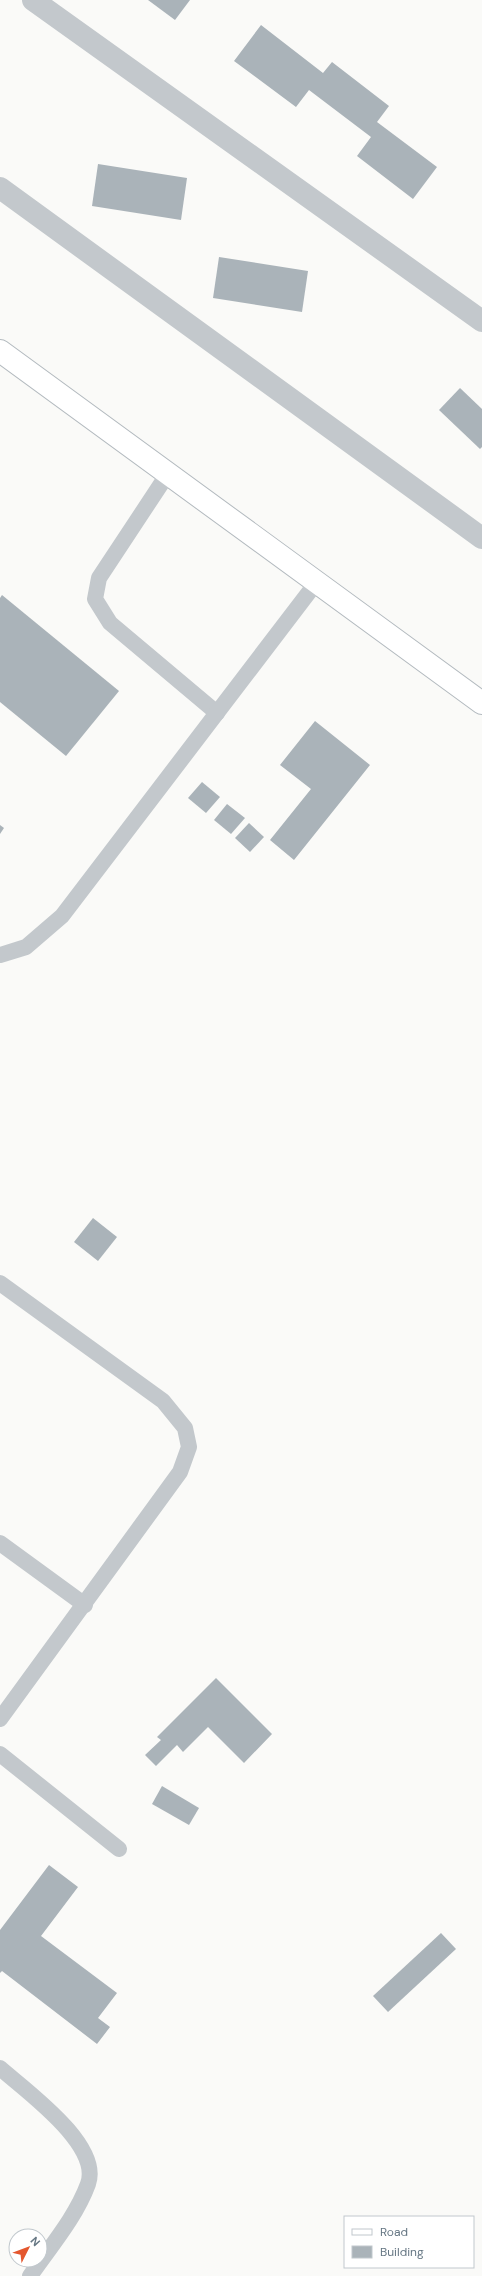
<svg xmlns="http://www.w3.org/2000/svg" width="482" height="2276" viewBox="0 0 482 2276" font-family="'DM Sans',sans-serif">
	<rect width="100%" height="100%" fill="#fafaf8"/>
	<g fill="#aab3b9">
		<path d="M 148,0 L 190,0 L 175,20 Z"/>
		<path d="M 261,25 L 323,73 L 332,62 L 389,106 L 377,122 L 437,167 L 413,199 L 357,156 L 371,137 L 309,90 L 296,107 L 234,61 Z"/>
		<path d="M 98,164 L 187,178 L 181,220 L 92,206 Z"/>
		<path d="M 219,257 L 308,271 L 302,312 L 213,298 Z"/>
		<path d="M 460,388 L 482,409 L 482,447 L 480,449 L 439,410 Z"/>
		<path d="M 2,595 L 119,691 L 66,756 L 0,702 L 0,598 Z"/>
		<path d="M 315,721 L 370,765 L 294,860 L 270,840 L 311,789 L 280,765 Z"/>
		<path d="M 202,782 L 220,797 L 206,813 L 188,798 Z"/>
		<path d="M 227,804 L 245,818 L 231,834 L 214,820 Z"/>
		<path d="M 249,823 L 264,837 L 250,852 L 235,838 Z"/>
		<path d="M 0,825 L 4,828 L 0,834 Z"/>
		<path d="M 93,1218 L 117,1237 L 98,1261 L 74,1242 Z"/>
		<path d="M 216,1678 L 272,1734 L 244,1763 L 208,1727 L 183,1752 L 177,1745 L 156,1766 L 145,1755 L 161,1740 L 157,1737 Z"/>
		<path d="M 162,1786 L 199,1808 L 189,1825 L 152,1804 Z"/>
		<path d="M 49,1865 L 78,1887 L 41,1936 L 117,1993 L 98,2018 L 110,2027 L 97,2044 L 2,1971 L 0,1973 L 0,1930 Z"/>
		<path d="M 441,1933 L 456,1949 L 388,2012 L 373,1996 Z"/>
	</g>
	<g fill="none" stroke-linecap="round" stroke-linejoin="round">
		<g stroke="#b3babf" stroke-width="24">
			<path id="secondary" d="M 0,351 L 482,703"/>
		</g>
		<g stroke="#c3c8cc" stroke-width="16">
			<path d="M 167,475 L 99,578 L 95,599 L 110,623 L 217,713"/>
			<path d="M 0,955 L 26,947 L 62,916 L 316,583"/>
			<path d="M 0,1283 L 163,1401 L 185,1428 L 189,1447 L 180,1472 L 0,1719"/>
			<path d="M 0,1543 L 85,1605"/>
			<path d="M 0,1754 L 119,1849"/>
			<path d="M 0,2068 C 26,2091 102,2145 88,2184 C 76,2217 50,2247 30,2276"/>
		</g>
		<g stroke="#c3c8cc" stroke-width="22">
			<path d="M 33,0 L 482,321"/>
			<path d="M 0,188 L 482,538"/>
		</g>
		<use href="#secondary" stroke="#fff" stroke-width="22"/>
	</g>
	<rect x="344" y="2216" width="130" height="52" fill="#ffffff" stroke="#c1c8cd"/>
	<rect x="352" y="2229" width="20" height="6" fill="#ffffff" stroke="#c1c8cd"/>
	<text x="380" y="2236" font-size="12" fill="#657683">Road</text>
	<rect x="352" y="2246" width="20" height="12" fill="#aab3b9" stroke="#c1c8cd"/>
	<text x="380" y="2256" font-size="12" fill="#657683">Building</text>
	<g transform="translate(28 2248) rotate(48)"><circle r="19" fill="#ffffff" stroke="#c1c8cd"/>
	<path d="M0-3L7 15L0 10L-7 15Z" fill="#e4572e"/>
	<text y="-6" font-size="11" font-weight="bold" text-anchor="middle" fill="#657683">N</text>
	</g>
</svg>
